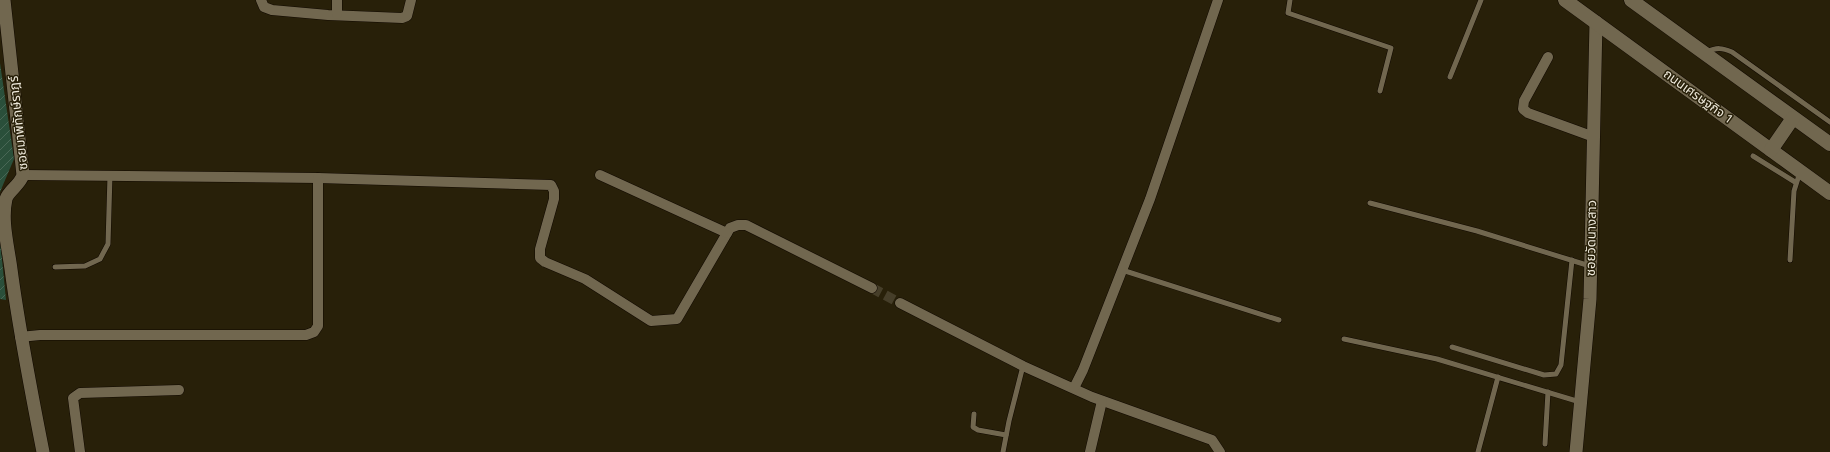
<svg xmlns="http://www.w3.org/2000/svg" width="1830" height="452" viewBox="0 0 1830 452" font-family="'Work Sans','Noto Sans Thai',sans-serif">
	<defs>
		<pattern id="garden-furrows" width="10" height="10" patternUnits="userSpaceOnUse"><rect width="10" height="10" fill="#2a4f3a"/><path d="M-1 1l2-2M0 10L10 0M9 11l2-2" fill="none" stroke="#496856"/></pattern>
	</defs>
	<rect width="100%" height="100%" fill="#282009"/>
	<g fill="url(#garden-furrows)">
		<path d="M 0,63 L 14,159 L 0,192 Z"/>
		<path d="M 0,239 L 6,300 L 0,299 Z"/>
	</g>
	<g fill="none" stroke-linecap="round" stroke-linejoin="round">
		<path stroke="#463e29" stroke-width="10" stroke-dasharray="10 5" stroke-linecap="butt" d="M 872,288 L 900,303"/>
		<g stroke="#110900" stroke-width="6">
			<g id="service">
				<path d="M 1290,0 L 1288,13 L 1391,48 L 1380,91"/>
				<path d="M 1707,52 C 1717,47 1722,48 1732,52 L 1830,122"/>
				<path d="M 1450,77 L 1481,0"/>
				<path d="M 1753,156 L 1795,182"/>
				<path d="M 1370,203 L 1477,231 L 1590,266"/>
				<path d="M 1790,260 L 1794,191 L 1800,172"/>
				<path d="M 55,267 L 85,266 L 100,259 L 108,244 L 110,175"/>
				<path d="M 1122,270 L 1279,320"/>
				<path d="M 1344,339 L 1437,359 L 1580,402"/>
				<path d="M 1452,347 L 1544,375 L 1556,374 L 1561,365 L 1572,260"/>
				<path d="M 974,414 L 973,427 L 978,430 L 1006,435"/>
				<path d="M 1545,444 L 1548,392"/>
				<path d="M 1003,452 L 1009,421 L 1023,366"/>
				<path d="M 1478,452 L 1498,377"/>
			</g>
		</g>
		<g stroke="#110900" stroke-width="11">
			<g id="minor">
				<path d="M 261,0 L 264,7 L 272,10 L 328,15 L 402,18 L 407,16 L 411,0"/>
				<path d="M 337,14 L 337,0"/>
				<path d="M 1548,57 L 1524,101 L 1523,109 L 1528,113 L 1594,137"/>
				<path d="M 23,175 L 318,178 L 551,185 L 554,191 L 554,199 L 540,249 L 540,258 L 545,262 L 585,279 L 651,321 L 677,319 L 730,228 L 738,225 L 746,225 L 872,288"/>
				<path d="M 600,175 L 727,233"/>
				<path d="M 900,303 L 1023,366 L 1092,397 L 1212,440 L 1220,452"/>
				<path d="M 20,337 L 40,335 L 306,335 L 314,332 L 318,326 L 318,178"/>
				<path d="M 1074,388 L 1083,370 L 1150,199 L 1218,0"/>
				<path d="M 80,452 L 73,398 L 80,393 L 179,390"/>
				<path d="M 1090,452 L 1102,401"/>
			</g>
		</g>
		<g stroke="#110900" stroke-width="14">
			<g id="tertiary">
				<path d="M 4,0 L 23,175 C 20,185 8,191 6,199 C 1,221 8,246 11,269 C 19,330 31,391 43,452"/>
				<path d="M 1576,452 L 1590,299 L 1596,22"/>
			</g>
		</g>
		<g stroke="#110900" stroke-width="15">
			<g id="secondary">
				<path d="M 1565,0 L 1830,193"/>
				<path d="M 1631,0 L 1830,144"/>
				<path d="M 1771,150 L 1793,118"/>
			</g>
		</g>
		<use href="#service" stroke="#71674f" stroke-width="5"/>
		<use href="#minor" stroke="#71674f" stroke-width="10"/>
		<use href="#tertiary" stroke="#71674f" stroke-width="13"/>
		<use href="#secondary" stroke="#71674f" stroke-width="14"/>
	</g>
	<g text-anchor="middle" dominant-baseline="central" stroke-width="3" stroke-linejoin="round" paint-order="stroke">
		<g font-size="13" fill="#efeadc" stroke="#282009">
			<text transform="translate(1698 96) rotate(36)">ถนนเศรษฐกิจ 1</text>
			<text transform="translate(18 123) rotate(-96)">ซอยมาพิทักษ์ราฎร์</text>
			<text transform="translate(1591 238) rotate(-89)">ซอยวัดนางสาว</text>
		</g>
	</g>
</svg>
